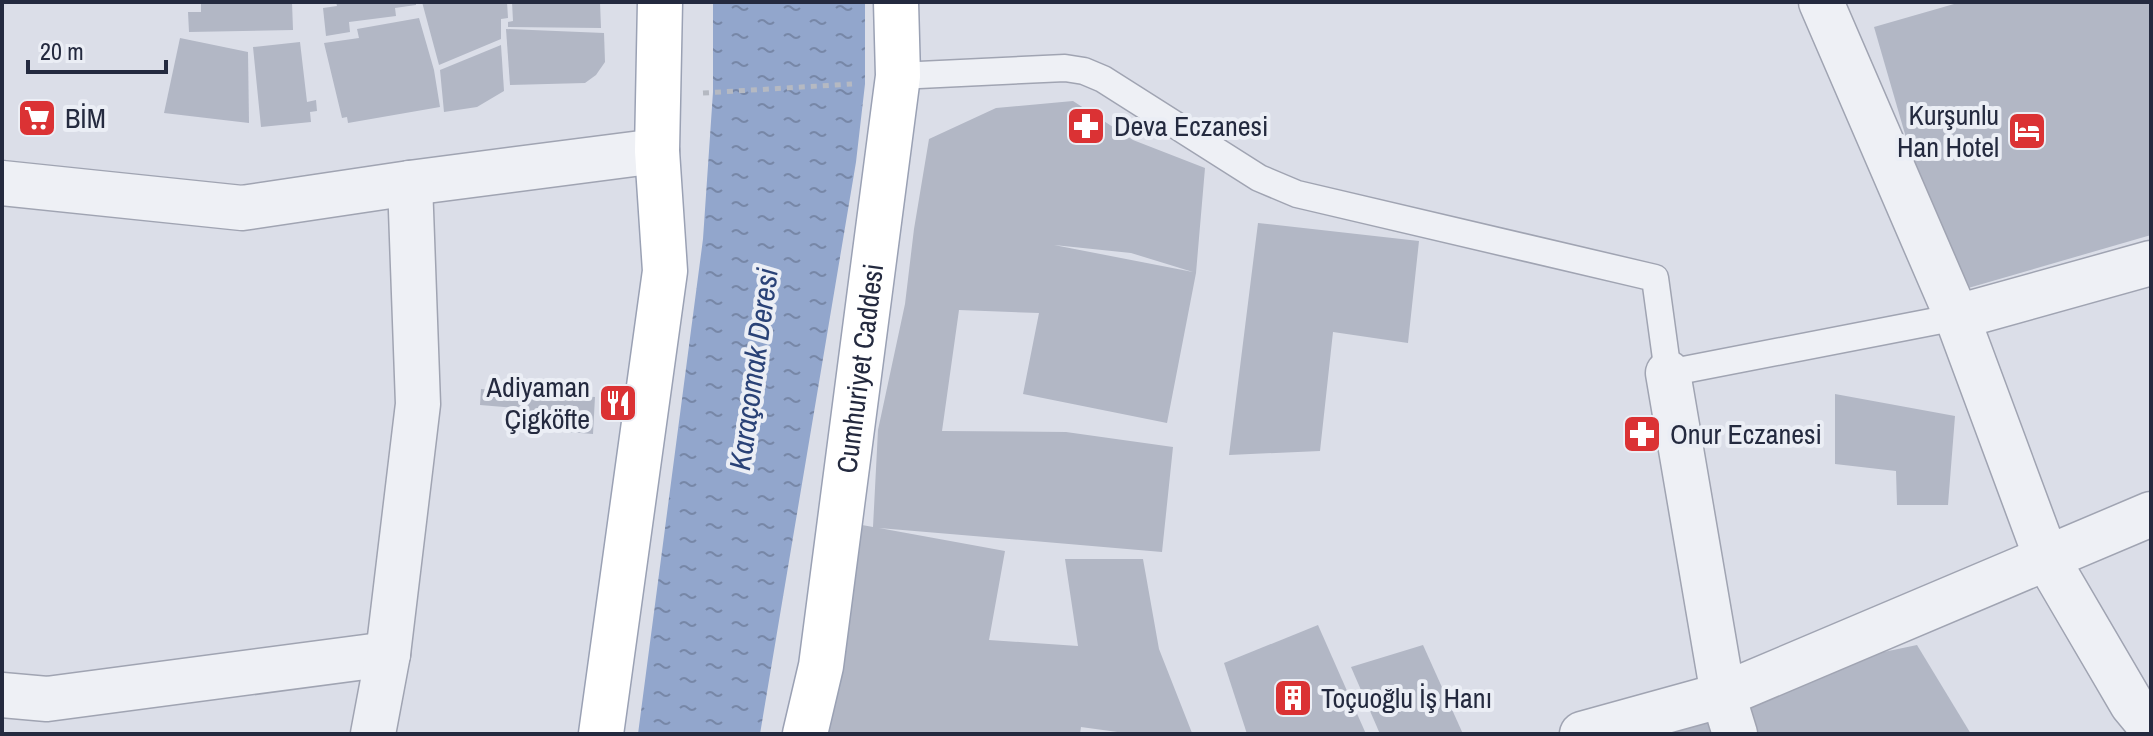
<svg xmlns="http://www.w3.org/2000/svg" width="2153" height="736" viewBox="0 0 2153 736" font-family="'Archivo Narrow',sans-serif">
	<defs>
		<pattern id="water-ripples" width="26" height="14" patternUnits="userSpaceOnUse" patternTransform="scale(2)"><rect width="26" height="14" fill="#92a6cc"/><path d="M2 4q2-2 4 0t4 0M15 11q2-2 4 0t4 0" fill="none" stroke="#7787a7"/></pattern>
	</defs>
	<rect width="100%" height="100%" fill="#dbdee8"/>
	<path fill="url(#water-ripples)" d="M 713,2 L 865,2 L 865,84 L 856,162 L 760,734 L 638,734 L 703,239 L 713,92 Z"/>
	<g fill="#b2b7c5" fill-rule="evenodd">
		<path d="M 201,2 L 292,2 L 293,30 L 189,32 L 188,12 L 201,12 Z"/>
		<path d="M 336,2 L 416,2 L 416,5 L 395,8 L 396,16 L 349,22 L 350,32 L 326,36 L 323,8 L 337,6 Z"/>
		<path d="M 422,2 L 507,2 L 508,18 L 501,19 L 501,39 L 439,65 Z"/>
		<path d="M 512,2 L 600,2 L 601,28 L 508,27 L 508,22 L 513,21 Z"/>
		<path d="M 1961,2 L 2151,2 L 2151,235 L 1951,293 L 1874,27 Z"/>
		<path d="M 419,18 L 434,70 L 440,107 L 348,123 L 347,117 L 342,118 L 324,43 L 359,38 L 357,29 Z"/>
		<path d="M 506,29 L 604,33 L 605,62 L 596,75 L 585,83 L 510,85 Z"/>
		<path d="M 180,38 L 248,52 L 249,123 L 164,113 Z"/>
		<path d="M 300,42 L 307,102 L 316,100 L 317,111 L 310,112 L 311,122 L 261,127 L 253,47 Z"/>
		<path d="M 501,45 L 504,91 L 477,107 L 444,112 L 440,70 Z"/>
		<path d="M 1073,101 L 1133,140 L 1205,168 L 1196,273 L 1167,423 L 1023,394 L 1039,313 L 959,310 L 942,431 L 1066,432 L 1173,447 L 1162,552 L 879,528 L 1005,551 L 989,640 L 1078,646 L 1065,559 L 1143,559 L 1159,649 L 1192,733 L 1132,734 L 1081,727 L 1080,734 L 822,734 L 840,521 L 873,527 L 878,430 L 905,304 L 914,229 L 929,139 L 996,108 ZM 1054,245 L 1131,253 L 1193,272 Z"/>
		<path d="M 1258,223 L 1419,241 L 1408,343 L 1333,332 L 1320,451 L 1229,455 Z"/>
		<path d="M 481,389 L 595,397 L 593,434 L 515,428 L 516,408 L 480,405 Z"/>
		<path d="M 1835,394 L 1955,416 L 1948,505 L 1897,505 L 1896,471 L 1835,464 Z"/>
		<path d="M 1318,625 L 1366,734 L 1247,734 L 1224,663 Z"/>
		<path d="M 1423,645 L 1463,734 L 1380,734 L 1351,667 Z"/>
		<path d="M 1917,645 L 1971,734 L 1758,734 L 1748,699 L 1836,662 Z"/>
		<path d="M 1707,717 L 1712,734 L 1634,734 Z"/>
	</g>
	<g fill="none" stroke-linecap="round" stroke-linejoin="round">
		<g stroke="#a0a4b2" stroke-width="29">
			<path id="service" d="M 898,76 L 1065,68 L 1084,71 L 1103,79 L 1259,178 L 1297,194 L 1655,278 L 1668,373 L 1957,317"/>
		</g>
		<g stroke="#a0a4b2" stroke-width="47">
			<g id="minor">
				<path d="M 1821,2 L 1957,317 L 2046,557 L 2132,704 L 2151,727"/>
				<path d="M 2,183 L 242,208 L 410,183 L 657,151"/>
				<path d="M 1957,317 L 2151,263"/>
				<path d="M 1668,373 L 1723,695 L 1735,734"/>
				<path d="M 2,695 L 47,699 L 388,654"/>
				<path d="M 373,734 L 388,654 L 418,404 L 410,183"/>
				<path d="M 1582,734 L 1723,695 L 2151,514"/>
			</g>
		</g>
		<g stroke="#9aa1b4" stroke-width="47">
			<g id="primary">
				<path d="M 601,734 L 665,271 L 657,151 L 660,2"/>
				<path id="s1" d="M 805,734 L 821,666 L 898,76 L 896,2"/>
			</g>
		</g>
		<path stroke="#b5b9c2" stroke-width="5" stroke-dasharray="6 6" stroke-linecap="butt" d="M 703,93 L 852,84"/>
		<use href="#service" stroke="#eef0f5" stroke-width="26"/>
		<use href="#minor" stroke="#eef0f5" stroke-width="44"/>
		<use href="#primary" stroke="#fff" stroke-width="44"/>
	</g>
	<defs>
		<g id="supermarket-square" transform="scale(2)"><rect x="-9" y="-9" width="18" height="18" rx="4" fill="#db3234" stroke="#ebeef5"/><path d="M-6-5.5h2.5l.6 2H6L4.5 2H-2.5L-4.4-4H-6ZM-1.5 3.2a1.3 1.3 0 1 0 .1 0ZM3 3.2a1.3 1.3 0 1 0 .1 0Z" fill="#fff"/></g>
		<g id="pharmacy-square" transform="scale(2)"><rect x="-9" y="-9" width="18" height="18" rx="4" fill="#db3234" stroke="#ebeef5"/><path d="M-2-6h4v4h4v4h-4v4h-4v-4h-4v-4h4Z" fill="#fff"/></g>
		<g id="hotel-square" transform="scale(2)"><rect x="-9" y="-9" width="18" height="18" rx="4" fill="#db3234" stroke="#ebeef5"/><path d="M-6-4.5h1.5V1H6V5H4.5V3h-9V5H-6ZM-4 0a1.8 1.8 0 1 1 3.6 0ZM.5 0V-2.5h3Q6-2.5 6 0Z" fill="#fff"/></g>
		<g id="restaurant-square" transform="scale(2)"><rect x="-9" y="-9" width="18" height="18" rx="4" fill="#db3234" stroke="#ebeef5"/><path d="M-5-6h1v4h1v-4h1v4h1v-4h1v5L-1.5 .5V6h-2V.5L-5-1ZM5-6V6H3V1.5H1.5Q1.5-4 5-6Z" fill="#fff"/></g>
		<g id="building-square" transform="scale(2)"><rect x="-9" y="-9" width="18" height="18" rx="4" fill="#db3234" stroke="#ebeef5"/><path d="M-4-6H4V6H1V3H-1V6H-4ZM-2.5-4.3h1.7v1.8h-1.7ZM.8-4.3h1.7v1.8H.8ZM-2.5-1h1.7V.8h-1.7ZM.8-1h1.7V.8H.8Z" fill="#fff"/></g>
	</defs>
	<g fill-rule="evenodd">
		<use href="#supermarket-square" x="37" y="118"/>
		<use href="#pharmacy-square" x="1086" y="126"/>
		<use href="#hotel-square" x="2027" y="131"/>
		<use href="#restaurant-square" x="618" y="403"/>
		<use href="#pharmacy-square" x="1642" y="434"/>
		<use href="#building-square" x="1293" y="698"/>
	</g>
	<g text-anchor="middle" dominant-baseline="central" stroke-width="8" stroke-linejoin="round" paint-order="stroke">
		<g font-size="28" fill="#242a3f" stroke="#ebeef5" text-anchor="start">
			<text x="1999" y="115" text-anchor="end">Kurşunlu<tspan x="1999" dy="32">Han Hotel</tspan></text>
			<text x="65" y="118">BİM</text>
			<text x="1114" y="126">Deva Eczanesi</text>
			<text x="590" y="387" text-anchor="end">Adiyaman<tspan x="590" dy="32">Çigköfte</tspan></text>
			<text x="1670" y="434">Onur Eczanesi</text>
			<text x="1321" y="698">Toçuoğlu İş Hanı</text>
		</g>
		<g font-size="28" fill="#242a3f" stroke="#ebeef5">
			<text stroke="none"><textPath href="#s1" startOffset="370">Cumhuriyet Caddesi</textPath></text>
		</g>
		<g font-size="30" font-style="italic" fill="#2a4277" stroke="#ebeef5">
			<text transform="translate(753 369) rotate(-82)">Karaçomak Deresi</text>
		</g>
	</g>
	<rect width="2153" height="736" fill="none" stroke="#242a3f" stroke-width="8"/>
	<path d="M28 60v12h138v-12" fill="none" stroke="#242a3f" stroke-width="4"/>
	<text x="40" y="60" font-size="24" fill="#242a3f" stroke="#ebeef5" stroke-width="6" paint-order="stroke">20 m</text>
</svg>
